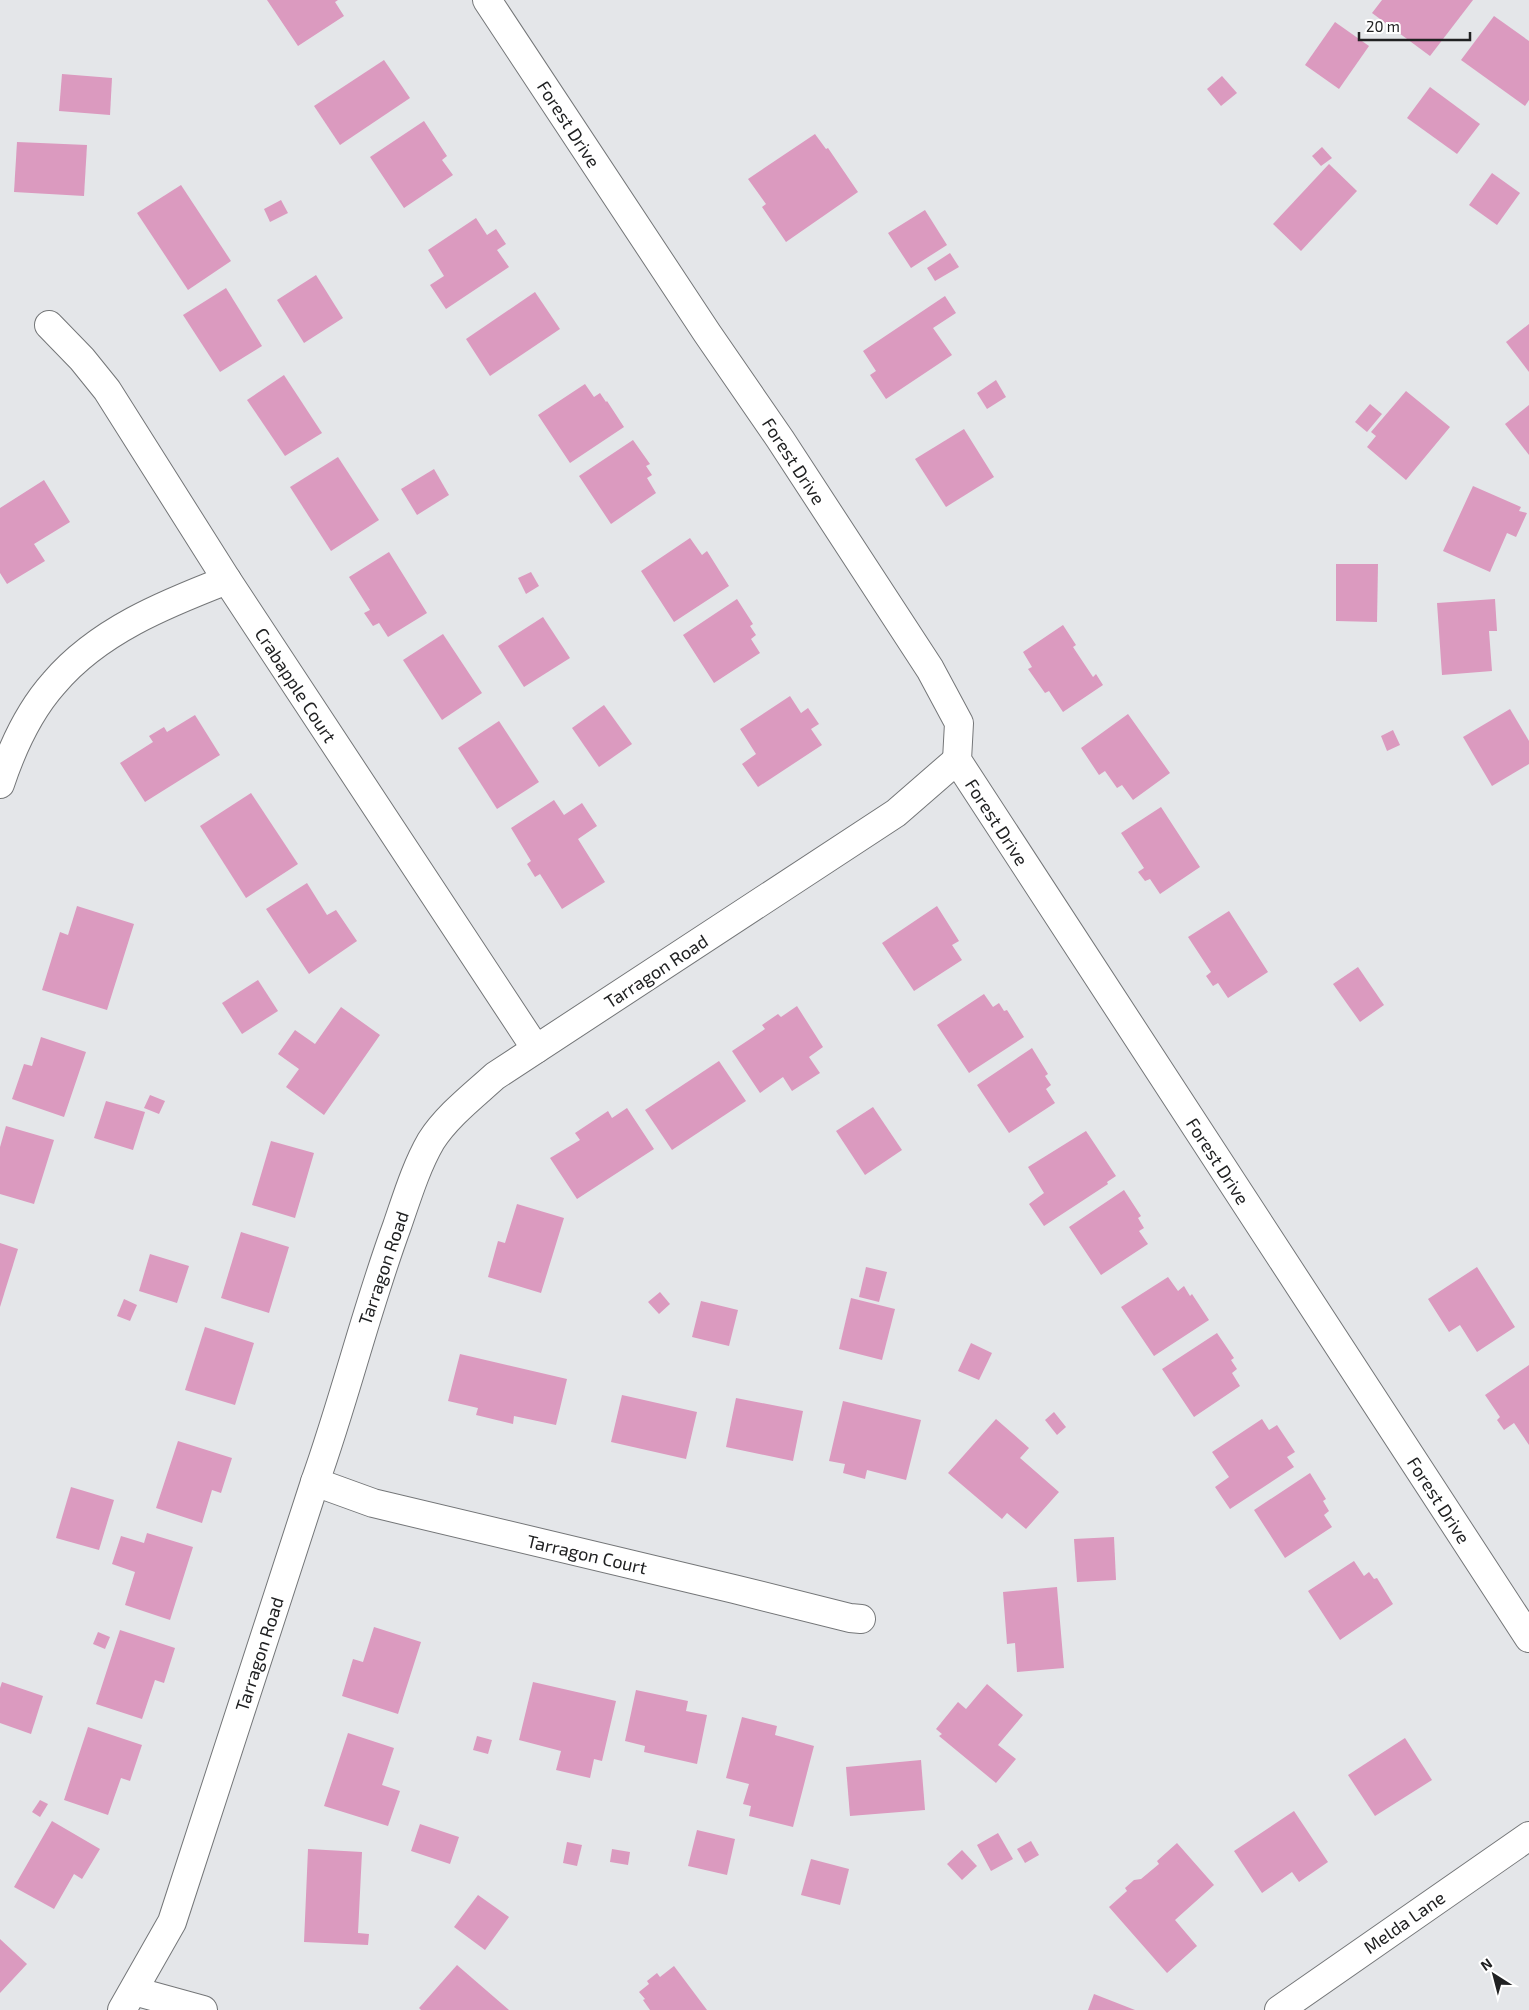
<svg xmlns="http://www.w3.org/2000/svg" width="1529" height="2010" viewBox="0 0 1529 2010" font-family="'Exo 2',sans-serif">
	<rect width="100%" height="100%" fill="#e4e6e9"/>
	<g fill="#db9abf">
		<path d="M 267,0 L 338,0 L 335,2 L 344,16 L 298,46 Z"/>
		<path d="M 1382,0 L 1473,0 L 1430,56 L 1372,13 Z"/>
		<path d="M 1494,16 L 1529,41 L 1529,100 L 1525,106 L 1461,60 Z"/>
		<path d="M 1335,22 L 1369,46 L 1339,89 L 1305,65 Z"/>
		<path d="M 384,60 L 410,98 L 340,145 L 314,106 Z"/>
		<path d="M 62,74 L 112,78 L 110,115 L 59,111 Z"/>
		<path d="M 1222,76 L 1237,93 L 1221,106 L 1207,89 Z"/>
		<path d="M 1430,87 L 1480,124 L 1457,154 L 1407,118 Z"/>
		<path d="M 424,121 L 447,156 L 442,160 L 453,175 L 404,208 L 370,157 Z"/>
		<path d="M 815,134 L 826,149 L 828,148 L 858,192 L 786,242 L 762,207 L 766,204 L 748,179 Z"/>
		<path d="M 17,142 L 87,145 L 84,196 L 14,192 Z"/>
		<path d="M 1322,147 L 1332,158 L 1321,166 L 1312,156 Z"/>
		<path d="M 1329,164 L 1357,191 L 1301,251 L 1273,224 Z"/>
		<path d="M 1492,173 L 1520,193 L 1497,225 L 1469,205 Z"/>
		<path d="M 181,185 L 231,261 L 188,290 L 137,213 Z"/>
		<path d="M 281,200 L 288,213 L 270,222 L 264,209 Z"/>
		<path d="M 925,210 L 947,245 L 911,268 L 888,233 Z"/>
		<path d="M 476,218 L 487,235 L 496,229 L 506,244 L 497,250 L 509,267 L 446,309 L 430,285 L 444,276 L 428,250 Z"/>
		<path d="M 950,253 L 959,267 L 935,281 L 927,268 Z"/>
		<path d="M 316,275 L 343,318 L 304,343 L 277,300 Z"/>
		<path d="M 226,288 L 262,346 L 220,372 L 183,315 Z"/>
		<path d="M 535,292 L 560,329 L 490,376 L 466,339 Z"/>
		<path d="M 945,296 L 956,313 L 933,328 L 952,355 L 886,399 L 870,375 L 876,371 L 863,351 Z"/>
		<path d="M 1529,324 L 1529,372 L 1506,342 Z"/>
		<path d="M 284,375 L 322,433 L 285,456 L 247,400 Z"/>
		<path d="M 996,380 L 1006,397 L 987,409 L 977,393 Z"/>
		<path d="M 585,384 L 594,397 L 600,393 L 606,402 L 607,401 L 624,427 L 570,463 L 538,415 Z"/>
		<path d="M 1406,391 L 1450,427 L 1406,480 L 1367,447 L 1376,436 L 1371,432 Z"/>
		<path d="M 1370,404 L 1382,414 L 1367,432 L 1355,422 Z"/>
		<path d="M 1529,405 L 1529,455 L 1505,424 Z"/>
		<path d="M 964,429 L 994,477 L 946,507 L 915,459 Z"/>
		<path d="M 633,440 L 650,464 L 646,466 L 652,475 L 647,478 L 656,493 L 611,524 L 579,476 Z"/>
		<path d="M 338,457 L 379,520 L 331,551 L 290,487 Z"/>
		<path d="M 434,469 L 449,495 L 417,515 L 401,489 Z"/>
		<path d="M 44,480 L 70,522 L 34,544 L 45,561 L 7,584 L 0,573 L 0,508 Z"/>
		<path d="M 1473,486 L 1521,507 L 1519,511 L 1527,513 L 1516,537 L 1507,533 L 1490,572 L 1443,551 Z"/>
		<path d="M 690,538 L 702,555 L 707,551 L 729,586 L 674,622 L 641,571 Z"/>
		<path d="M 389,552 L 427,613 L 388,637 L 379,623 L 373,626 L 364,613 L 370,610 L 349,577 Z"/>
		<path d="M 1336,564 L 1378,564 L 1377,622 L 1336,621 Z"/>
		<path d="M 531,572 L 539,586 L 526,594 L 518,578 Z"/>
		<path d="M 737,599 L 753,624 L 750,626 L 756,635 L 751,639 L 760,653 L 714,683 L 683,635 Z"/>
		<path d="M 1495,599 L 1497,631 L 1489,631 L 1492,671 L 1442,675 L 1437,603 Z"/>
		<path d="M 543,617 L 570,658 L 524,687 L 498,646 Z"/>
		<path d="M 1063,625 L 1076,645 L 1073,647 L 1093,677 L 1096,674 L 1103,685 L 1063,712 L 1049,691 L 1045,693 L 1028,669 L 1032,667 L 1023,652 Z"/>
		<path d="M 443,634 L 482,693 L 442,720 L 403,660 Z"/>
		<path d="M 790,696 L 801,713 L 808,708 L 819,724 L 811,729 L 822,745 L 758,787 L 742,764 L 756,754 L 740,729 Z"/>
		<path d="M 604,705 L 632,744 L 599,767 L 572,728 Z"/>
		<path d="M 1510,709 L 1529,741 L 1529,764 L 1492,786 L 1463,737 Z"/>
		<path d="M 1128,714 L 1170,773 L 1133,800 L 1122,785 L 1117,788 L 1105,771 L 1099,775 L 1081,748 Z"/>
		<path d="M 195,715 L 220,755 L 145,802 L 120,763 L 153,742 L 149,736 L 164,727 L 167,732 Z"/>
		<path d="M 499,721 L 539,782 L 497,809 L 458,748 Z"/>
		<path d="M 1393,730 L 1400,745 L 1387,751 L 1381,736 Z"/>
		<path d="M 251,793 L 298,864 L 246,898 L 200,826 Z"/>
		<path d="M 554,800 L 564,815 L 582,803 L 597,826 L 578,839 L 605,882 L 562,909 L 540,874 L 535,877 L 527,864 L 531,861 L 511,828 Z"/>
		<path d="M 1161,807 L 1200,867 L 1160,894 L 1150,879 L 1145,881 L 1138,872 L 1144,868 L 1121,833 Z"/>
		<path d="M 307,883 L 327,915 L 336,910 L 357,941 L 309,974 L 266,909 Z"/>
		<path d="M 77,906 L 134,924 L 107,1010 L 42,990 L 60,932 L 68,935 Z"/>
		<path d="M 937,906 L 959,941 L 952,945 L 962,960 L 914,991 L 882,943 Z"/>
		<path d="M 1229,911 L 1268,972 L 1228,998 L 1218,983 L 1213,986 L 1206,976 L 1211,972 L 1188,937 Z"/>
		<path d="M 1358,967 L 1384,1005 L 1360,1022 L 1333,984 Z"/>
		<path d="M 258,980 L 278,1011 L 242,1034 L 222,1003 Z"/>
		<path d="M 984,994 L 993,1007 L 999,1003 L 1004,1011 L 1007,1010 L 1024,1037 L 969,1073 L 937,1025 Z"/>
		<path d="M 797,1006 L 823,1047 L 809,1057 L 820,1073 L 792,1091 L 783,1077 L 760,1093 L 732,1051 L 765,1029 L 762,1025 L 778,1014 L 781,1017 Z"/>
		<path d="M 341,1007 L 380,1035 L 324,1115 L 286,1087 L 299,1069 L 278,1054 L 295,1030 L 315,1044 Z"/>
		<path d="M 41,1037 L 86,1052 L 64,1117 L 12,1099 L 24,1064 L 32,1066 Z"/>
		<path d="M 1032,1048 L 1048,1074 L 1045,1076 L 1051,1085 L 1046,1089 L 1055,1103 L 1009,1133 L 977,1085 Z"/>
		<path d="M 719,1061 L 746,1101 L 672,1150 L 645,1110 Z"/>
		<path d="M 150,1095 L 165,1101 L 159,1114 L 144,1108 Z"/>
		<path d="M 106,1101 L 145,1112 L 133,1150 L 94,1138 Z"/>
		<path d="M 873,1107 L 902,1150 L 865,1175 L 836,1131 Z"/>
		<path d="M 627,1108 L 654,1149 L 577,1199 L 550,1158 L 580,1140 L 575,1133 L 608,1111 L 612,1118 Z"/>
		<path d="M 6,1126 L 54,1140 L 34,1204 L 0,1194 L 0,1147 Z"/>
		<path d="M 1086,1131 L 1116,1176 L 1107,1182 L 1108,1184 L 1044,1226 L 1029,1204 L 1044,1193 L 1028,1167 Z"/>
		<path d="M 271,1141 L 314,1153 L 295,1218 L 252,1205 Z"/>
		<path d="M 1124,1190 L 1141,1216 L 1138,1218 L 1144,1228 L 1139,1231 L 1148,1244 L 1101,1275 L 1069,1227 Z"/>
		<path d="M 517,1204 L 564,1218 L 541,1293 L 488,1277 L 498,1241 L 505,1243 Z"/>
		<path d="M 241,1232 L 289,1247 L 269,1313 L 221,1298 Z"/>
		<path d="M 0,1243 L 18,1249 L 0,1307 Z"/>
		<path d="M 150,1254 L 189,1266 L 177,1303 L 139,1291 Z"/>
		<path d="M 866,1267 L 887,1272 L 879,1302 L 859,1297 Z"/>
		<path d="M 1477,1267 L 1515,1327 L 1477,1352 L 1460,1325 L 1449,1332 L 1428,1299 Z"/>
		<path d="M 1168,1277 L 1178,1291 L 1184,1286 L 1190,1296 L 1192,1294 L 1209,1320 L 1154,1356 L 1121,1307 Z"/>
		<path d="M 660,1292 L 670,1304 L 659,1314 L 648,1302 Z"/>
		<path d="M 851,1298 L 895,1309 L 882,1360 L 839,1349 Z"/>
		<path d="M 124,1299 L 137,1305 L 130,1321 L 117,1316 Z"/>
		<path d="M 701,1301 L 738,1310 L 729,1346 L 692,1337 Z"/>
		<path d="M 205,1327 L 254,1343 L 235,1405 L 185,1390 Z"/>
		<path d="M 1217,1333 L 1234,1358 L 1231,1360 L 1237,1369 L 1232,1373 L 1240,1386 L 1194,1417 L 1162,1369 Z"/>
		<path d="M 971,1343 L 992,1353 L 979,1380 L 958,1371 Z"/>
		<path d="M 460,1354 L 567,1379 L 556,1425 L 514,1416 L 513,1424 L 476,1415 L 478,1408 L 448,1401 Z"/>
		<path d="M 1529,1365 L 1529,1445 L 1514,1423 L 1504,1430 L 1497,1420 L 1500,1417 L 1485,1395 Z"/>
		<path d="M 622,1395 L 697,1412 L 686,1459 L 611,1442 Z"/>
		<path d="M 736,1398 L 803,1411 L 793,1461 L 726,1447 Z"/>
		<path d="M 843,1401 L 921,1420 L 906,1480 L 867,1470 L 865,1479 L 843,1473 L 845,1464 L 829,1461 Z"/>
		<path d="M 1054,1412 L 1066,1427 L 1057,1435 L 1045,1420 Z"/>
		<path d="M 996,1419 L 1029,1448 L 1020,1458 L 1059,1492 L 1026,1529 L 1007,1513 L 1002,1519 L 948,1473 Z"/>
		<path d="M 1262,1419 L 1269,1430 L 1277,1425 L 1295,1452 L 1287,1457 L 1294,1467 L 1230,1509 L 1215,1487 L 1229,1477 L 1212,1452 Z"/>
		<path d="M 178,1441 L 232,1458 L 221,1493 L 212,1490 L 202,1523 L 156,1508 Z"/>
		<path d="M 1310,1473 L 1326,1499 L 1323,1501 L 1329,1511 L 1324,1515 L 1332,1527 L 1285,1558 L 1254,1510 Z"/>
		<path d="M 71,1487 L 114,1500 L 99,1550 L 56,1538 Z"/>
		<path d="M 147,1533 L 193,1547 L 170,1620 L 125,1605 L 135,1572 L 112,1564 L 121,1536 L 144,1543 Z"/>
		<path d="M 1114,1537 L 1116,1580 L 1077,1582 L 1074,1539 Z"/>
		<path d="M 1354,1561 L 1364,1576 L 1369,1572 L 1374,1579 L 1377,1578 L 1393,1604 L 1340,1640 L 1308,1591 Z"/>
		<path d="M 1057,1587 L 1064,1668 L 1017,1672 L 1015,1643 L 1007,1644 L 1003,1592 Z"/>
		<path d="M 374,1627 L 421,1642 L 398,1714 L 342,1696 L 353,1659 L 363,1662 Z"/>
		<path d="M 120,1630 L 175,1648 L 164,1683 L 155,1680 L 142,1719 L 96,1704 Z"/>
		<path d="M 98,1632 L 110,1637 L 105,1649 L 93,1644 Z"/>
		<path d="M 2,1682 L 43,1696 L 31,1734 L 0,1723 L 0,1688 Z"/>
		<path d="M 533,1682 L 616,1701 L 602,1761 L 594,1759 L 590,1778 L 556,1770 L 561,1751 L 519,1740 Z"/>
		<path d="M 987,1684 L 1023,1715 L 998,1745 L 1016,1759 L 996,1783 L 939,1736 L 942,1734 L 936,1729 L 958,1702 L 966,1709 Z"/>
		<path d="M 636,1690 L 688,1701 L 686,1711 L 707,1715 L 697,1764 L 644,1752 L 645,1746 L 625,1741 Z"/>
		<path d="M 742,1717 L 777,1726 L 775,1735 L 814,1746 L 793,1827 L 749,1816 L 751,1806 L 743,1804 L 749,1784 L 726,1778 Z"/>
		<path d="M 88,1727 L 142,1745 L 130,1781 L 121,1778 L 108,1815 L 64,1800 Z"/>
		<path d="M 348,1733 L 394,1748 L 382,1785 L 400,1791 L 388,1826 L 324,1806 Z"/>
		<path d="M 477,1736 L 492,1740 L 488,1754 L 473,1750 Z"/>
		<path d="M 1405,1738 L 1432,1780 L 1375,1816 L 1348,1775 Z"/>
		<path d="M 921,1760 L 925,1810 L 850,1816 L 846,1767 Z"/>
		<path d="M 40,1800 L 48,1804 L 40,1817 L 32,1812 Z"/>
		<path d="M 1294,1811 L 1328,1862 L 1299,1882 L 1292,1872 L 1262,1893 L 1234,1851 Z"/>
		<path d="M 52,1821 L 100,1849 L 82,1879 L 74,1874 L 54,1909 L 14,1887 Z"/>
		<path d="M 420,1824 L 459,1837 L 450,1864 L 411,1851 Z"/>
		<path d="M 697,1830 L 735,1839 L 727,1875 L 688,1866 Z"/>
		<path d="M 998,1833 L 1013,1859 L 991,1871 L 977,1845 Z"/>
		<path d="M 1031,1841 L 1039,1855 L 1025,1863 L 1017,1849 Z"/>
		<path d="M 567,1842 L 582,1845 L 577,1866 L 563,1863 Z"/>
		<path d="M 1177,1843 L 1214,1885 L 1175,1920 L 1197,1946 L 1167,1973 L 1109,1907 L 1127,1891 L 1125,1888 L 1134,1880 L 1141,1879 L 1159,1864 L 1157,1861 Z"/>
		<path d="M 308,1849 L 362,1852 L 358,1933 L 369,1934 L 368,1945 L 304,1942 Z"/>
		<path d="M 612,1849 L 630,1852 L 628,1865 L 610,1862 Z"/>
		<path d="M 962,1850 L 977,1866 L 962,1880 L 947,1864 Z"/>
		<path d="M 811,1859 L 849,1869 L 840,1905 L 801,1895 Z"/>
		<path d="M 478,1895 L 509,1917 L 485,1950 L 454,1927 Z"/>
		<path d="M 0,1939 L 27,1964 L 0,1993 Z"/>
		<path d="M 457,1965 L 509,2010 L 421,2010 L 419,2008 Z"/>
		<path d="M 674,1966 L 707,2010 L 650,2010 L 643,2000 L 645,1999 L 639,1992 L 649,1984 L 647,1981 L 657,1973 L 660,1977 Z"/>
		<path d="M 1094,1994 L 1135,2010 L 1088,2010 Z"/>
	</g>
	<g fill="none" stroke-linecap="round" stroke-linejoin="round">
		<g stroke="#747678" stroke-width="30">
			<g id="minor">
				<path d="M 487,0 L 707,333 L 780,439 L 930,669 L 959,723 L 957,760 L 1529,1638"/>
				<path d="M 49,325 L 82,359 L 107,390 L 227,580 L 536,1049"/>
				<path d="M 0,784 C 12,748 29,711 54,683 C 98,631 165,604 227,580"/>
				<path d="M 315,1482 L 373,1503 L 734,1589 L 850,1618 L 861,1619"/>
				<path d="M 134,1991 L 203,2010"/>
				<path d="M 122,2010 L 172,1922 L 315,1482 C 345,1398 366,1310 397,1226 C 407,1197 416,1167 431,1141 C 447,1116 473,1096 495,1076 L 896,813 L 957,760"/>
				<path d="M 1279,2010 L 1529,1836"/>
			</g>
		</g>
		<use href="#minor" stroke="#fff" stroke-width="28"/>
	</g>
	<g text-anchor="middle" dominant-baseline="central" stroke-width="5" stroke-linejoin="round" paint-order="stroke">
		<g font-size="18" fill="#202122" stroke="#fff">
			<text transform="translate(569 124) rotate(57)">Forest Drive</text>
			<text transform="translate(794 461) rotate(57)">Forest Drive</text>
			<text transform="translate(296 685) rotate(57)">Crabapple Court</text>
			<text transform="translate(997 822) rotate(57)">Forest Drive</text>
			<text transform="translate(656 971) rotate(-33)">Tarragon Road</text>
			<text transform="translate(1218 1161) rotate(57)">Forest Drive</text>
			<text transform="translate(383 1268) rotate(-71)">Tarragon Road</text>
			<text transform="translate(1439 1500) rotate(57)">Forest Drive</text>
			<text transform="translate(587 1554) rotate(13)">Tarragon Court</text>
			<text transform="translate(259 1654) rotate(-72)">Tarragon Road</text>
			<text transform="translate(1404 1922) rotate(-35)">Melda Lane</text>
		</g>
	</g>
	<g transform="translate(1494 1975) rotate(324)" stroke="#ffffff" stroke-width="4" paint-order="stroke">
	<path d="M0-4L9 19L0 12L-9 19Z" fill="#202122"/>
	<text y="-8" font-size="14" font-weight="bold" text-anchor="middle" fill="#202122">N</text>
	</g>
	<path d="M1359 32v8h111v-8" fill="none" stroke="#202122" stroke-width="2.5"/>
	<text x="1366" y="32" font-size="15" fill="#202122" stroke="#ffffff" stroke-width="4" paint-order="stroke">20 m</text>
</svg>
